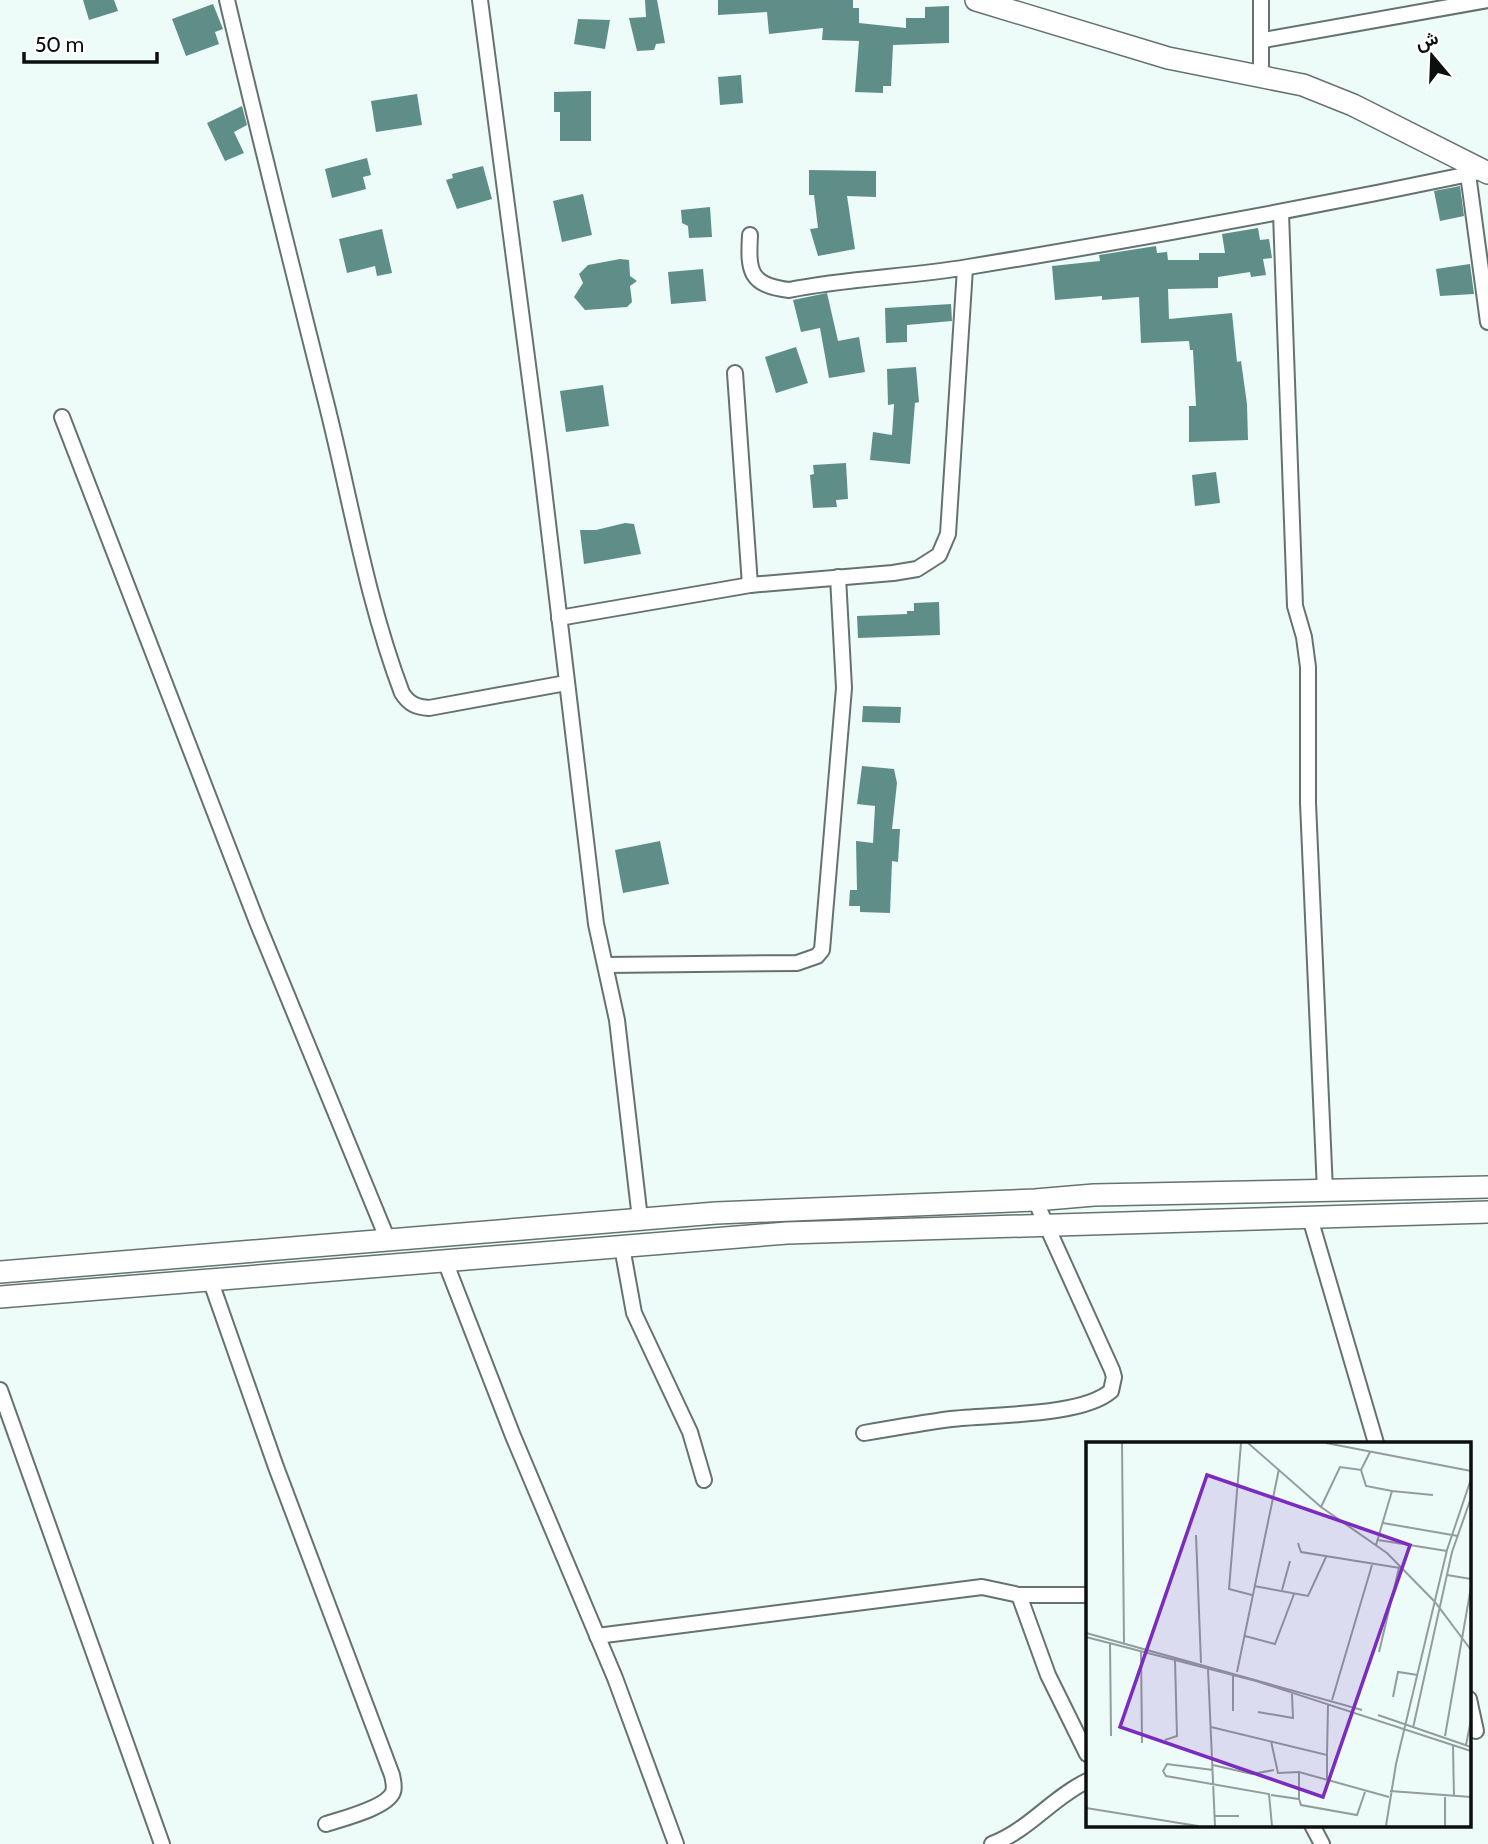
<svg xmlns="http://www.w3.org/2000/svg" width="1488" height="1844" viewBox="0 0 1488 1844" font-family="Cabin,Vazirmatn,sans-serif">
	<rect width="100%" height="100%" fill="#edfbf9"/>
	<g fill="#5f8e88">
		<path d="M 83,0 L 114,0 L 118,11 L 89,20 Z"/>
		<path d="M 645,0 L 657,0 L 665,43 L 656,44 L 654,50 L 637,51 L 629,18 L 646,17 Z"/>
		<path d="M 718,0 L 853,0 L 853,8 L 859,8 L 859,23 L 906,28 L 906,18 L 925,18 L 925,7 L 949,6 L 949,43 L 893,45 L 891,86 L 883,86 L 883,93 L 855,92 L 859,41 L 822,40 L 823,28 L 769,34 L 767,12 L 718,15 Z"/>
		<path d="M 213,4 L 223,29 L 215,32 L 219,44 L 186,56 L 172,19 Z"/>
		<path d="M 578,19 L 610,20 L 605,49 L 574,44 Z"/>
		<path d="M 741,75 L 743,103 L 720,105 L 718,77 Z"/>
		<path d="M 591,91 L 591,141 L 560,141 L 560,112 L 554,112 L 554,92 Z"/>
		<path d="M 417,94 L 422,125 L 376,132 L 371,101 Z"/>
		<path d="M 242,106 L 247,125 L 234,132 L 244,153 L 225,161 L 207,123 Z"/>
		<path d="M 367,158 L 371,175 L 363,177 L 366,189 L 332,198 L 325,169 Z"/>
		<path d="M 483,166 L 492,199 L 457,209 L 446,180 L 453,178 L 452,174 Z"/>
		<path d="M 809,170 L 876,171 L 876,197 L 847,196 L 855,249 L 818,256 L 810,229 L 818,228 L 814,195 L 809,195 Z"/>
		<path d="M 1460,186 L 1464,216 L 1440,221 L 1434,191 Z"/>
		<path d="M 583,194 L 592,235 L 562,242 L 553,201 Z"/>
		<path d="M 710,207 L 712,237 L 689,238 L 688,226 L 682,223 L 681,210 Z"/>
		<path d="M 1258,228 L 1260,240 L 1269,239 L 1272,258 L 1263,259 L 1266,275 L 1251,277 L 1250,272 L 1218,277 L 1218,288 L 1168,289 L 1169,319 L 1232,313 L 1237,362 L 1241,361 L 1247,404 L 1248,440 L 1189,442 L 1189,406 L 1196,406 L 1193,350 L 1190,350 L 1189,341 L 1141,343 L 1139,297 L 1102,300 L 1102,296 L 1055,300 L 1052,266 L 1100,261 L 1099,255 L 1156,246 L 1157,253 L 1167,252 L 1168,260 L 1199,260 L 1199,253 L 1225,253 L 1222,234 Z"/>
		<path d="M 382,229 L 392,273 L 377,276 L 375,266 L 347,273 L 339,239 Z"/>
		<path d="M 620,259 L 629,260 L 630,276 L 637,281 L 630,286 L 632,302 L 627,307 L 585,310 L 574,297 L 583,283 L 579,274 L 588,265 Z"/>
		<path d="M 1470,264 L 1474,294 L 1440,296 L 1436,269 Z"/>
		<path d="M 703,269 L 706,301 L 671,304 L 668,272 Z"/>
		<path d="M 827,293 L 838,341 L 859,337 L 865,372 L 829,378 L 820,328 L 801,332 L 793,300 Z"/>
		<path d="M 951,304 L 952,321 L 907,325 L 907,342 L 886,343 L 885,308 Z"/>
		<path d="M 796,347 L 808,383 L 776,393 L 765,357 Z"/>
		<path d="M 916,367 L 919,402 L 915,403 L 910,464 L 870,460 L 873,432 L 892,435 L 894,404 L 888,405 L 887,369 Z"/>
		<path d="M 603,385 L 609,426 L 566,432 L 560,391 Z"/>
		<path d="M 846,463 L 848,499 L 836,500 L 837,507 L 813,508 L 810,475 L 814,474 L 813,465 Z"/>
		<path d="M 1216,472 L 1220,503 L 1195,506 L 1192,475 Z"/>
		<path d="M 625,523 L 634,524 L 641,554 L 584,564 L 580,530 L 596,530 Z"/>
		<path d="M 939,602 L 940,635 L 858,638 L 857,616 L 907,614 L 907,611 L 914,611 L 914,603 Z"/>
		<path d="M 863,706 L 901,707 L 900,723 L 862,722 Z"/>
		<path d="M 862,766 L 894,769 L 897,783 L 892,829 L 900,829 L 898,862 L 892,861 L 890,913 L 860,912 L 860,906 L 849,906 L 850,890 L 857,890 L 856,841 L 873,843 L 875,806 L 857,804 Z"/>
		<path d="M 660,841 L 669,884 L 623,893 L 615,850 Z"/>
	</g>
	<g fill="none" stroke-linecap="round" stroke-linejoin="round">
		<g stroke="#667270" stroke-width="18">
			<g id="street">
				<path d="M 227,0 C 259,136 293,271 327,406 C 351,502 367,601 402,693 C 409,704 416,707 429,708 L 566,683"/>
				<path d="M 480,0 L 540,456 L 596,924 L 617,1020 L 640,1219"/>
				<path d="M 1261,0 L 1261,74"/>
				<path d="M 1264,40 L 1488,0"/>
				<path d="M 1468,174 L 1488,322"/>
				<path d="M 1281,213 L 1295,606 L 1304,637 L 1308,667 L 1308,803 L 1325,1191"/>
				<path d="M 750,235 C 748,271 749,285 789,290 C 848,278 909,277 968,267 C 1140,239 1312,207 1484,171"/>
				<path d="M 735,373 L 750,585"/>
				<path d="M 62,417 L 257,922 L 387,1238"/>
				<path d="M 559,618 L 750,585 L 893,573 L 917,569 L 939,555 L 948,534 L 965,268"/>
				<path d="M 606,965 L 797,963 L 817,956 L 822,950 L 844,688 L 838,577"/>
				<path d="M 1310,1218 L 1376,1443"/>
				<path d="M 622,1247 L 634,1313 L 690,1432 L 704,1480"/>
				<path d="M 445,1261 L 513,1436 L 615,1678 L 676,1844"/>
				<path d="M 211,1282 L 276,1467 L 392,1775 C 393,1780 395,1787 393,1792 C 387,1808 341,1819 326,1824"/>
				<path d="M 0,1390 L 162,1844"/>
				<path d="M 864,1433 C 893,1428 922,1423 951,1419 C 991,1414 1081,1417 1111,1391 L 1114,1377 L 1112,1370 L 1035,1200"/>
				<path d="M 1019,1595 L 1048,1675 L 1087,1754"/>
				<path d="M 597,1636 L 982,1587 L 1019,1595 L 1087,1595"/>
				<path d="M 1469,1699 L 1476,1731"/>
				<path d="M 1312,1825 L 1322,1844"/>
				<path d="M 992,1844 C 1029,1830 1052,1798 1087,1781"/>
			</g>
		</g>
		<g stroke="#667270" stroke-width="24">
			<g id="secondary">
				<path d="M 976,0 L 1168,58 L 1303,85 L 1353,105 L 1488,173"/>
				<path d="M 0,1272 L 716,1213 L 1035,1200 L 1094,1195 L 1488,1187"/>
				<path d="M 0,1297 L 787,1233 L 1488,1212"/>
			</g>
		</g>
		<use href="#street" stroke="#fff" stroke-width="14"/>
		<use href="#secondary" stroke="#fff" stroke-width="21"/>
	</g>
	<g transform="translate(1086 1442)">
		<rect width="385" height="385" fill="#edfbf9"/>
		<path fill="none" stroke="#939d9b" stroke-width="2" d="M 36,1 L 38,201M 155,1 L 143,147 L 166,153M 162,1 L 235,65 L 301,111 L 349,160 L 385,208M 240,1 L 385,29M 275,28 L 280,44 L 306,49M 235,65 L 254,25 L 275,28 L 284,10M 297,81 L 372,94M 110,93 L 115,221M 292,98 L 361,109M 212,101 L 215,110 L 314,126M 290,103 L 306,49 L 347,53M 361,133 L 385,137M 168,144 L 222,154 L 240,115M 196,148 L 204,119M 0,191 L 276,268M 159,194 L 189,202 L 208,152M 0,195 L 170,239 L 385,309M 24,201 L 25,294M 55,209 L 56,301M 293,210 L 313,126M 122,227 L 129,384M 151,230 L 193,27M 147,233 L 147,269M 307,255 L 312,230 L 332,233M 246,258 L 286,123M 172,270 L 207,276 L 206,252M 292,273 L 385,305M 125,285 L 241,313 L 241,339M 327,286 L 366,110 L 385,56M 359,294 L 385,145M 79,298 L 91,294 L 89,218M 185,299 L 192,331 L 213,330 L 303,355M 380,303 L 385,278M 367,304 L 368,355M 241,313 L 242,263M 127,323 L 166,332 L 188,328M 127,328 L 81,322 L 77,329 L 80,334 L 183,352 L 186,384M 304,349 L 385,355M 185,353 L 213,357 L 213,330M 213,357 L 215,363 L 271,373 L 279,350M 0,366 L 112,384M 129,374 L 153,374M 300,384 L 310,322 L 361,108 L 385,37M 359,384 L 359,355"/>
		<path fill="#7b2cbf" fill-opacity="0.15" stroke="#7b2cbf" stroke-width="3.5" d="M 121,33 L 324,103 L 237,355 L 34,285 Z"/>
		<rect width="385" height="385" fill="none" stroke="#0b0f0e" stroke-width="3.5"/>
	</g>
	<g transform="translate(1432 56) rotate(341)" stroke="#ffffff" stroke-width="5" paint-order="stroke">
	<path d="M0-5L12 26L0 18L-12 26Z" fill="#0b0f0e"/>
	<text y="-10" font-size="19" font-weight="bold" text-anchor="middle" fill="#0b0f0e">ش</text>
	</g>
	<path d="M24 52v10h133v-10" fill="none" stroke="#0b0f0e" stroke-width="3.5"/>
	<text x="35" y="52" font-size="21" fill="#0b0f0e" stroke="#ffffff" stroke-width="5" paint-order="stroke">50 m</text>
</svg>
